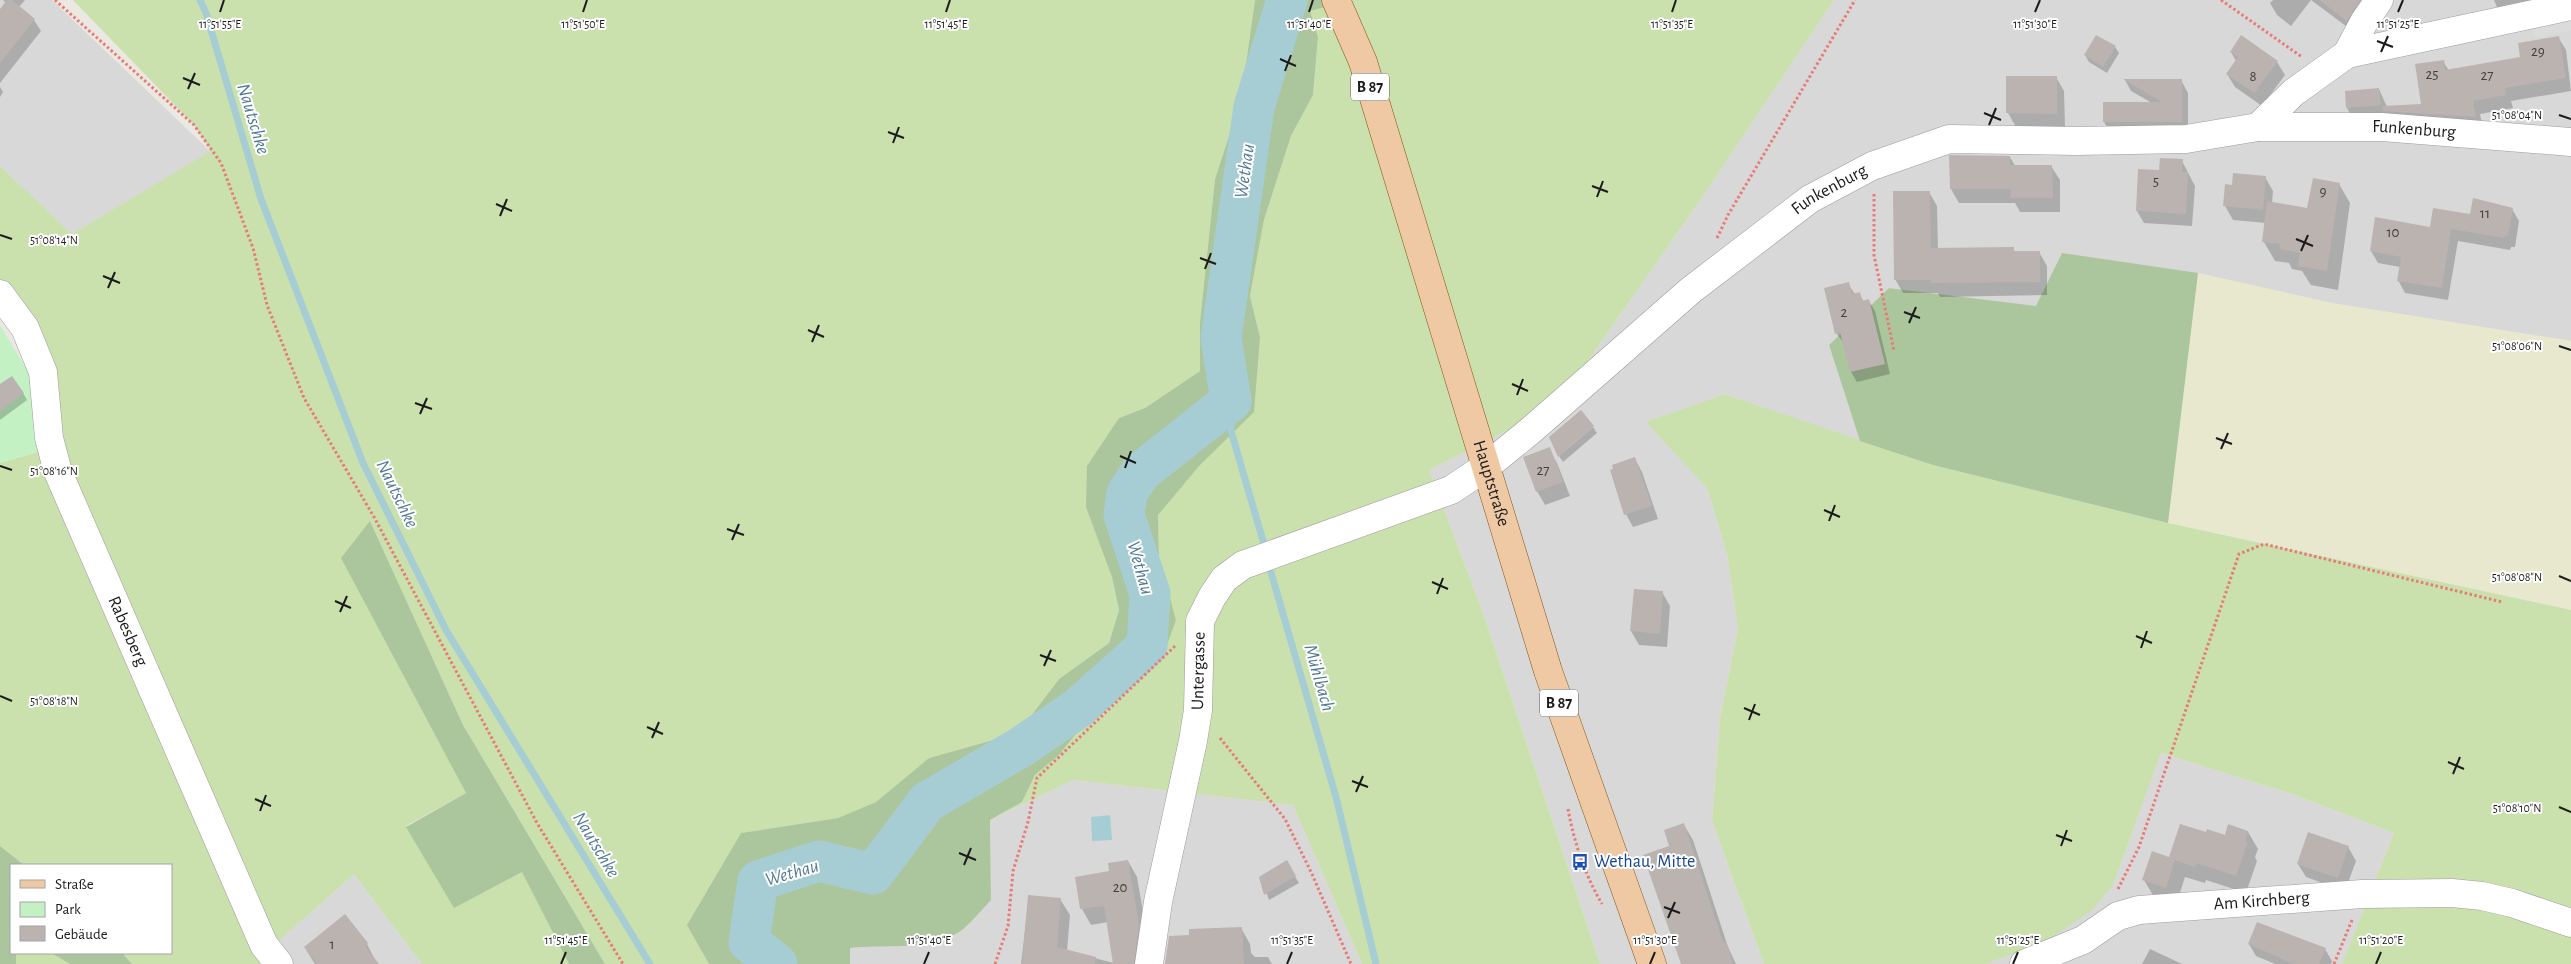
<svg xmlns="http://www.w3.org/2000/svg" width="2571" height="964" viewBox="0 0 2571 964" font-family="'Alegreya Sans',sans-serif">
	<rect width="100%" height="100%" fill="#ebe8e2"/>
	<g fill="#d9d8d8">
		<path d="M 0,0 L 52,0 L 211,152 L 72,234 L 0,166 Z"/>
		<path d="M 1834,0 L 2571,0 L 2571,341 L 2331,303 L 2198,273 L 2036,307 L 1889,288 L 1829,345 L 1860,441 L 1724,394 L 1647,422 L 1707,488 L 1727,554 L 1738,629 L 1720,718 L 1712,821 L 1764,964 L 1600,964 L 1483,613 L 1429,470 L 1520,424 L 1585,365 L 1703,196 Z"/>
		<path d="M 2161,753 L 2298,796 L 2394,833 L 2342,964 L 1986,964 L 2045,942 L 2113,885 Z"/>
		<path d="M 1073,780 L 1293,805 L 1362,964 L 850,964 L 849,948 L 870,945 L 991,900 L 990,820 Z"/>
		<path d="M 354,874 L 422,964 L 270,964 L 263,955 Z"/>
	</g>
	<path fill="#e8e8cf" d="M 2198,273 L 2331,303 L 2571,341 L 2571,610 L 2168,523 Z"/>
	<g fill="#cae0ad">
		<path d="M 73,0 L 1255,0 L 1241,99 L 1215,179 L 1200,322 L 1200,371 L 1145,408 L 1119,418 L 1112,577 L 1119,610 L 1109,643 L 1059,679 L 1018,733 L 929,758 L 876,802 L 838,818 L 741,833 L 688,924 L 709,964 L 605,964 L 463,725 L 370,521 L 447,755 L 466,793 L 406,826 L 523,872 L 569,964 L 422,964 L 354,874 L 263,955 L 270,964 L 132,964 L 122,953 L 171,953 L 171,865 L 24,865 L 0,846 L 0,463 L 41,451 L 34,328 L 0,283 L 0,166 L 72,234 L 211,151 L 194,125 Z"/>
		<path d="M 1352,0 L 1834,0 L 1703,196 L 1585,365 L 1520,424 L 1429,470 L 1483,613 L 1600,964 L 1362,964 L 1293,805 L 1073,780 L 990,820 L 1022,802 L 1035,775 L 1059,755 L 1084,724 L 1120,698 L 1176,620 L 1159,557 L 1158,514 L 1200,465 L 1260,337 L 1250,296 L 1264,220 L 1291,136 L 1313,95 L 1318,37 L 1310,11 Z"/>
		<path d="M 1724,394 L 1933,465 L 2168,523 L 2571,610 L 2571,964 L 2342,964 L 2394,833 L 2298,796 L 2161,753 L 2113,885 L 2092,910 L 2045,942 L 1986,964 L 1764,964 L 1712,821 L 1720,718 L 1738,629 L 1727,554 L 1707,488 L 1646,422 Z"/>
		<path d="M 16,953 L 51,953 L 70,964 L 16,964 Z"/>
	</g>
	<g fill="#abc69c">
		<path d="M 1255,0 L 1352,0 L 1310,11 L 1318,37 L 1313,95 L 1291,136 L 1264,220 L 1250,296 L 1260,337 L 1254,412 L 1200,465 L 1158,515 L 1159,557 L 1176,620 L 1162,659 L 1120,698 L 1084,724 L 1059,755 L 1035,775 L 1022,802 L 990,820 L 991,900 C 980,911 968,928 954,935 C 925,951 882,944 850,948 L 850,964 L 709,964 L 687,925 L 741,833 L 838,818 L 876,802 L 929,758 L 1018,733 L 1059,679 L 1109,643 L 1119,610 L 1112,577 L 1086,507 L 1087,466 L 1119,418 L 1145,408 L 1200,371 L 1200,322 L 1215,179 L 1241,99 Z"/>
		<path d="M 2062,253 L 2198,273 L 2168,523 L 1933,465 L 1860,441 L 1829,345 L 1889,288 L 2036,306 Z"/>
		<path d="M 370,521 L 463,725 L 605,964 L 569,964 L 522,872 L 454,908 L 406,827 L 466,793 L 341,558 Z"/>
		<path d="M 0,846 L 24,865 L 11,865 L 11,953 L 16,953 L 16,964 L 0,964 Z"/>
		<path d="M 51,953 L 122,953 L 132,964 L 70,964 Z"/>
	</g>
	<path fill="#c3f1c4" d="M 0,325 L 30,375 L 42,450 L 0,463 Z"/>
	<path fill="#dbdbdb" d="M 2571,17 L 2571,31 L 2534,38 L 2531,24 Z"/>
	<path fill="#a7cdd4" d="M 1110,815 L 1112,840 L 1092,841 L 1091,817 Z"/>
	<g fill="#0003">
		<path d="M 3,0 L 25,0 L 19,7 L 34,20 L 41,31 L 0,83 L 0,11 L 6,3 Z"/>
		<path d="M 2273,0 L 2362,0 L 2361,2 L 2366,13 L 2354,32 L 2311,0 L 2291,26 L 2277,15 L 2270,3 Z"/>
		<path d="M 2494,0 L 2553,0 L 2502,19 Z"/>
		<path d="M 2242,37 L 2277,62 L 2285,75 L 2262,106 L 2235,87 L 2227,74 L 2236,61 L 2231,52 Z"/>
		<path d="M 2558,37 L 2566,50 L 2571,91 L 2511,101 L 2513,108 L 2480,114 L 2483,130 L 2355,122 L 2347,108 L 2379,89 L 2387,107 L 2423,106 L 2443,61 L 2449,71 L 2522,59 Z"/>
		<path d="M 2115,47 L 2119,53 L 2107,73 L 2089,62 L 2085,55 Z"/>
		<path d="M 2008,77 L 2056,77 L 2064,91 L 2065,127 L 2016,127 L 2008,113 Z"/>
		<path d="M 2125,80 L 2181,80 L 2188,93 L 2188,135 L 2111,134 L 2104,122 L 2152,103 L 2131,91 Z"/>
		<path d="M 0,87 L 3,92 L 0,97 Z"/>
		<path d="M 2010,157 L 2015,166 L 2051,166 L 2060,180 L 2060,212 L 2020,212 L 2015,203 L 1959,203 L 1951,189 Z"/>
		<path d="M 2182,161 L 2195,186 L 2192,226 L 2144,223 L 2137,211 L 2161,171 Z"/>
		<path d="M 2265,177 L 2273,191 L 2272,203 L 2308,209 L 2339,184 L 2350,203 L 2338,290 L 2311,285 L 2302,271 L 2292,269 L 2289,263 L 2275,261 L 2264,242 L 2266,223 L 2233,220 L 2225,206 L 2226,186 L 2233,186 Z"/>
		<path d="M 1929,192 L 1937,206 L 1938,249 L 2013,249 L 2016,253 L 2039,252 L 2047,266 L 2047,295 L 1940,297 L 1938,293 L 1903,293 L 1895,279 Z"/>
		<path d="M 2512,209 L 2519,221 L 2515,247 L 2511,247 L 2510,250 L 2458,241 L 2448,300 L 2405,293 L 2398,280 L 2400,267 L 2378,263 L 2371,251 L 2376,219 L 2431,228 L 2471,216 Z"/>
		<path d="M 1848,284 L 1855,294 L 1859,293 L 1864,302 L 1869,301 L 1875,311 L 1890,374 L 1857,382 L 1851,372 L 1844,343 L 1836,333 Z"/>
		<path d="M 0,386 L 23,393 L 27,400 L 0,420 Z"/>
		<path d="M 1593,427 L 1597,433 L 1563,462 L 1559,456 Z"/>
		<path d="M 1549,449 L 1557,463 L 1570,496 L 1545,505 L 1537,491 Z"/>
		<path d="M 1635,459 L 1642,472 L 1658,519 L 1633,527 L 1626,514 Z"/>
		<path d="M 1662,592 L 1670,606 L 1667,647 L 1639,645 L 1631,631 Z"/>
		<path d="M 1684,825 L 1693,840 L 1728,947 L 1736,964 L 1683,964 L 1671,847 Z"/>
		<path d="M 2248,832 L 2258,849 L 2255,857 L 2257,861 L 2246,893 L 2206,880 L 2205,883 L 2185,877 L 2176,905 L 2154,897 L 2144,880 L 2206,834 L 2226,836 Z"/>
		<path d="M 2348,847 L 2356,861 L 2345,891 L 2306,877 L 2298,864 Z"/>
		<path d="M 1128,861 L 1137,877 L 1148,941 L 1144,964 L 1021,964 L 1029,896 L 1060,899 L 1070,915 L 1067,951 L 1114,963 L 1108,922 L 1091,925 L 1082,909 L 1111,872 Z"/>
		<path d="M 1286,862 L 1299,883 L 1269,900 L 1261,878 Z"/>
		<path d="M 345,916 L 367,944 L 377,964 L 315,964 L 313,961 L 305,948 Z"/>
		<path d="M 1241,928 L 1250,944 L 1251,953 L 1255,957 L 1268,957 L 1272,964 L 1166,964 L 1190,936 Z"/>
		<path d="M 2249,944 L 2325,949 L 2332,961 L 2331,964 L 2275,964 L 2256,956 Z"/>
		<path d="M 2150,949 L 2182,964 L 2142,964 Z"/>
	</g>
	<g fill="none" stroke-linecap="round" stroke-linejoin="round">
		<g stroke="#a7cdd4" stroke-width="7">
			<path d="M 200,0 L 206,13 L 261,199 L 363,463 L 446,630 L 650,964"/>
			<path d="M 1231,401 L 1231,431 L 1266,551"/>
			<path d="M 1268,562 L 1336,797 L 1376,964"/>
		</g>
		<path stroke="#a7cdd4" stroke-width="41" d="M 777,964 L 749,942 L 758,881 L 819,861 L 873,874 L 927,802 L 1021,747 L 1078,708 L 1147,646 L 1150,594 L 1124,515 L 1127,493 L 1141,472 L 1231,401 L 1221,338 L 1254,107 L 1287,0"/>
	</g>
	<g fill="#bbb3af">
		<path d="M 7,0 L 12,0 L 35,19 L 0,63 L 0,9 Z"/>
		<path d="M 2319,0 L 2360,0 L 2347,21 Z"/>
		<path d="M 2096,35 L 2116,46 L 2103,67 L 2084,55 Z"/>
		<path d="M 2241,35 L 2278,61 L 2254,93 L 2226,74 L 2238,57 L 2230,52 Z"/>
		<path d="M 2559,36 L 2566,78 L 2505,88 L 2506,95 L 2473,101 L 2476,117 L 2383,111 L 2382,106 L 2421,104 L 2415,64 L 2444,60 L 2445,70 L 2520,57 L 2518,43 Z"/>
		<path d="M 2006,76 L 2057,76 L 2057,114 L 2006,113 Z"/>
		<path d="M 2123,79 L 2182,79 L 2182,122 L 2103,122 L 2103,102 L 2162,102 Z"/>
		<path d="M 2379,88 L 2381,105 L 2346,108 L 2345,91 Z"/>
		<path d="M 1949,155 L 2010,156 L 2010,165 L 2052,165 L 2053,198 L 2010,198 L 2011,189 L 1950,189 Z"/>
		<path d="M 2160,158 L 2183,159 L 2182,172 L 2188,172 L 2186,214 L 2136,211 L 2138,169 L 2159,170 Z"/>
		<path d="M 2233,173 L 2266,176 L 2263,210 L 2223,206 L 2225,184 L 2232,185 Z"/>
		<path d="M 2313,178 L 2340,183 L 2327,271 L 2298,266 L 2300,253 L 2279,249 L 2280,244 L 2262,242 L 2267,201 L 2307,208 Z"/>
		<path d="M 1893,191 L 1930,191 L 1931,248 L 2014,247 L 2014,251 L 2040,251 L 2040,282 L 1931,283 L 1930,280 L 1894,280 Z"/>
		<path d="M 2473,198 L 2513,208 L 2508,236 L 2505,235 L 2504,238 L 2451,229 L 2442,288 L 2397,281 L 2401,257 L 2370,251 L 2375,217 L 2430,227 L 2433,208 L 2470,214 Z"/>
		<path d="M 1849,282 L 1852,294 L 1860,292 L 1862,301 L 1869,299 L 1885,364 L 1850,372 L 1840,332 L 1835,334 L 1824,288 Z"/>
		<path d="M 12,376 L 24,393 L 0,411 L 0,384 Z"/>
		<path d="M 1581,410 L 1594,426 L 1558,457 L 1549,437 Z"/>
		<path d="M 1550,447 L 1563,482 L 1536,492 L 1523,457 Z"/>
		<path d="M 1635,457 L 1652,506 L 1624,515 L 1610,470 L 1613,469 L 1612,465 Z"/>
		<path d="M 1634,589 L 1663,591 L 1660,634 L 1630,631 Z"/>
		<path d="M 1684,823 L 1723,942 L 1726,941 L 1733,964 L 1681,964 L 1643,855 L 1669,846 L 1664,830 Z"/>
		<path d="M 2180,824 L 2206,832 L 2207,829 L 2225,835 L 2228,824 L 2248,831 L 2245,842 L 2248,842 L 2236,876 L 2196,863 L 2195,867 L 2175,860 L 2166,888 L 2142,880 L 2152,851 L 2169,857 Z"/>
		<path d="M 2308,832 L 2349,846 L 2338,878 L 2297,864 Z"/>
		<path d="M 1128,860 L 1139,924 L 1134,964 L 1113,964 L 1104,906 L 1080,909 L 1075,877 L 1109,871 L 1108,863 Z"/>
		<path d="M 1287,860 L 1296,876 L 1264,895 L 1259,877 Z"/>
		<path d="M 1028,895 L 1061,898 L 1057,947 L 1096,957 L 1095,964 L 1022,964 Z"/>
		<path d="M 345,914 L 368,943 L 365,946 L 379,964 L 317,964 L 304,947 Z"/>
		<path d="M 2257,922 L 2326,948 L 2319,964 L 2294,964 L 2248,944 Z"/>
		<path d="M 1242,927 L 1244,964 L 1165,964 L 1169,936 L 1189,935 L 1189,929 Z"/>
	</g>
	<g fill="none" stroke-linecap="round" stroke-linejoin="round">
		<g stroke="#9c9c9c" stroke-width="29">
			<g id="minor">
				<path d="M 2347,54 L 2364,22 L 2379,0"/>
				<path id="s1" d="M 2258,127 L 2382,127 L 2571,142"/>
				<path id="s2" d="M 0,294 L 25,328 L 43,372 L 49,438 L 58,472 L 264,945 L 279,964"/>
				<path id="s3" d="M 1149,964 L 1158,902 L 1193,741 L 1198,710 L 1200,621 L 1212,597 L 1224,579 L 1243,565 L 1451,490 L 1487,466 L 1530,431 L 1691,290 L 1810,199 L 1872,166 L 1949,139 L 2077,141 L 2186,139 L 2258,127 L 2294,92 L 2347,54 L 2571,6"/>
				<path id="s4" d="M 2024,964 L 2083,940 L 2118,916 L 2139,910 L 2362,894 L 2452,893 L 2482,896 L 2512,903 L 2571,923"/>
			</g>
		</g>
		<g stroke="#815412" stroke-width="29">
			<g id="major">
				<path id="s5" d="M 1336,0 L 1363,62 L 1548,671 L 1652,964"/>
			</g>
		</g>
		<g stroke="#e77b77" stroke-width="3" stroke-dasharray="2.5 2.5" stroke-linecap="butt">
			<path d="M 55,0 L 194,125 L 221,163 L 253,248 L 267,305 L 304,398 L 374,517 L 537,823 L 623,964"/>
			<path d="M 2221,0 L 2302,57"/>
			<path d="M 1874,194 L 1874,255 L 1894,351"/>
			<path d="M 1717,238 L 1728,215 L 1855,0"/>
			<path d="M 1220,738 L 1285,819 L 1312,874 L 1351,964"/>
			<path d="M 1568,809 C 1574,842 1585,875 1602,904"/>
			<path d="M 2118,889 L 2139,847 L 2239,554 L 2264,544 L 2502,602"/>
			<path d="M 995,964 L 1008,926 L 1013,871 L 1028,822 L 1037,778 L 1175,646"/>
			<path d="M 2334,964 L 2352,920"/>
		</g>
		<use href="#minor" stroke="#fff" stroke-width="28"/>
		<use href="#major" stroke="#efc9a3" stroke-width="28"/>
	</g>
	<path fill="none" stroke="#1b1b1b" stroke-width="2" d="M 220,12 L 224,0M 583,12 L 587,0M 946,12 L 950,0M 1309,12 L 1313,0M 1672,12 L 1676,0M 2035,12 L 2040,0M 2398,12 L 2403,0M 2377,41 L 2393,47M 2381,52 L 2388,36M 1280,59 L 1296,66M 1285,71 L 1291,55M 183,78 L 200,85M 188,89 L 195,73M 1984,113 L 2001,120M 2559,115 L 2571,119M 1989,125 L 1996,108M 888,132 L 904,138M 893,143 L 899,127M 1592,186 L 1608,192M 1597,197 L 1603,181M 496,204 L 512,211M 500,216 L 507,199M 0,235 L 12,239M 2296,239 L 2313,246M 2301,251 L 2308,235M 1200,258 L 1216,264M 1205,269 L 1211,253M 103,276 L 120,283M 108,288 L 115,272M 1904,312 L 1920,318M 1909,323 L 1916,307M 808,330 L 824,337M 812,342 L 819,325M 2559,346 L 2571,350M 1512,384 L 1528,391M 1517,395 L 1523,379M 415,403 L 432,409M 420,414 L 427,398M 2216,438 L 2232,444M 2221,449 L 2228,433M 1120,456 L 1136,463M 0,466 L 12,470M 1125,468 L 1131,451M 1824,510 L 1840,517M 1829,521 L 1835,505M 727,529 L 744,535M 732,540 L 739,524M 2559,576 L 2571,581M 1432,582 L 1448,589M 1437,594 L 1443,578M 335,601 L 351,608M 340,612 L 347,596M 2136,636 L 2152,643M 2141,648 L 2147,631M 1040,655 L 1056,661M 1044,666 L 1051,650M 0,696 L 12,701M 1744,708 L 1760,715M 1749,720 L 1755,704M 647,727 L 663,734M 652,738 L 659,722M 2448,762 L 2464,769M 2453,774 L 2460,757M 1352,781 L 1368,787M 1356,792 L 1363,776M 255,799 L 271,806M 2559,807 L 2571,812M 260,811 L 266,795M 2056,835 L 2072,841M 2061,846 L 2067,830M 959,853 L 976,860M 964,865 L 971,848M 1664,907 L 1680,913M 1668,918 L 1675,902M 561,964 L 566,952M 924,964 L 929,952M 1287,964 L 1292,952M 1650,964 L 1655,952M 2013,964 L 2018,952M 2376,964 L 2381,952"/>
	<defs>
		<g id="bus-bare" transform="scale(1.35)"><path d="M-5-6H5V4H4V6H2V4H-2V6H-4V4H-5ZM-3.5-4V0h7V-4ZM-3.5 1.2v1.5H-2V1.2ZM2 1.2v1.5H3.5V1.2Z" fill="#1a4fb4" stroke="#fff" stroke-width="2.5" paint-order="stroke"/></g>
	</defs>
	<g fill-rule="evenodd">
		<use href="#bus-bare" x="1580" y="862"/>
	</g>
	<g text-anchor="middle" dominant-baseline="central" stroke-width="4" stroke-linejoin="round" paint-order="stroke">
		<g font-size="15" fill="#434140">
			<text x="2538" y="51">29</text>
			<text x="2432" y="74">25</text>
			<text x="2487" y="75">27</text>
			<text x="2253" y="76">8</text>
			<text x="2156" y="181">5</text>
			<text x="2323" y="191">9</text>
			<text x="2485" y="213">11</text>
			<text x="2393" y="232">10</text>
			<text x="1844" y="312">2</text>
			<text x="1543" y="470">27</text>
			<text x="1120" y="887">20</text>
			<text x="332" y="944">1</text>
		</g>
		<g fill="#fff" stroke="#5f5f5f" stroke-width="1">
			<rect x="1351" y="73.5" width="38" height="27" rx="4"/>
			<rect x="1540" y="689.5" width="38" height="27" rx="4"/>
		</g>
		<g font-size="16" font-weight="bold" fill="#1b1b1b">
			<text x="1370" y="87">B 87</text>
			<text x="1559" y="703">B 87</text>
		</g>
		<g font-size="18" fill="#1b1b1b" stroke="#fff">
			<text stroke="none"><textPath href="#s1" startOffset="156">Funkenburg</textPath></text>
			<text stroke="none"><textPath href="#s3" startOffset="1125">Funkenburg</textPath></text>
			<text stroke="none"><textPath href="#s5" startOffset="508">Hauptstraße</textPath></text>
			<text stroke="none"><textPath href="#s2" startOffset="365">Rabesberg</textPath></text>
			<text stroke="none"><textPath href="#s3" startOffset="298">Untergasse</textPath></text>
			<text stroke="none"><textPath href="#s4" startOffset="251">Am Kirchberg</textPath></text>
		</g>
		<g font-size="18" fill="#164399" stroke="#fff" text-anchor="start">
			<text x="1594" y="862">Wethau, Mitte</text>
		</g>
		<g font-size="19" font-style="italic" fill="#517997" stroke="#fff">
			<text transform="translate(253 119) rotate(73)">Nautschke</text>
			<text transform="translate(1245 171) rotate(-82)">Wethau</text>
			<text transform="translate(397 494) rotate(64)">Nautschke</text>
			<text transform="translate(1140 568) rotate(74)">Wethau</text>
			<text transform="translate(1319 678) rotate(74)">Mühlbach</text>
			<text transform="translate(596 845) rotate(59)">Nautschke</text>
			<text transform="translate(792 873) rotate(-16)">Wethau</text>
		</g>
	</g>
	<g font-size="12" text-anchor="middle" fill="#1b1b1b" stroke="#fff" stroke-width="4" stroke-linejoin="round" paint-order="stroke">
		<text x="220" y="28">11°51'55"E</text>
		<text x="583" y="28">11°51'50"E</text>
		<text x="946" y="28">11°51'45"E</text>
		<text x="1309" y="28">11°51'40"E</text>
		<text x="1672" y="28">11°51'35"E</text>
		<text x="2035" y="28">11°51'30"E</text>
		<text x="2398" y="28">11°51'25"E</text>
		<text x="2517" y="119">51°08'04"N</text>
		<text x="54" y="244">51°08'14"N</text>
		<text x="2517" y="350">51°08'06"N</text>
		<text x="54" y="475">51°08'16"N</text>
		<text x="2517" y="581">51°08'08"N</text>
		<text x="54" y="705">51°08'18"N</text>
		<text x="2517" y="812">51°08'10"N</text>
		<text x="566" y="944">11°51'45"E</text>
		<text x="929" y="944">11°51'40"E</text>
		<text x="1292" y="944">11°51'35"E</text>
		<text x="1655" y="944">11°51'30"E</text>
		<text x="2018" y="944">11°51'25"E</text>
		<text x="2381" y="944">11°51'20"E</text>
	</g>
	<rect x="10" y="864" width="162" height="90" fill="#ffffff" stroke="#a4a4a4"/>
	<rect x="20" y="880" width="25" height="8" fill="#efc9a3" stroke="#a4a4a4"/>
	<text x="55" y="889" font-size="15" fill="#1b1b1b">Straße</text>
	<rect x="20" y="902" width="25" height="15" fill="#c3f1c4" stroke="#a4a4a4"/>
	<text x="55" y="914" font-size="15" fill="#1b1b1b">Park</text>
	<rect x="20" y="926" width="25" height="15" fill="#bbb3af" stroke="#a4a4a4"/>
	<text x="55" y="939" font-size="15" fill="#1b1b1b">Gebäude</text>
</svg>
